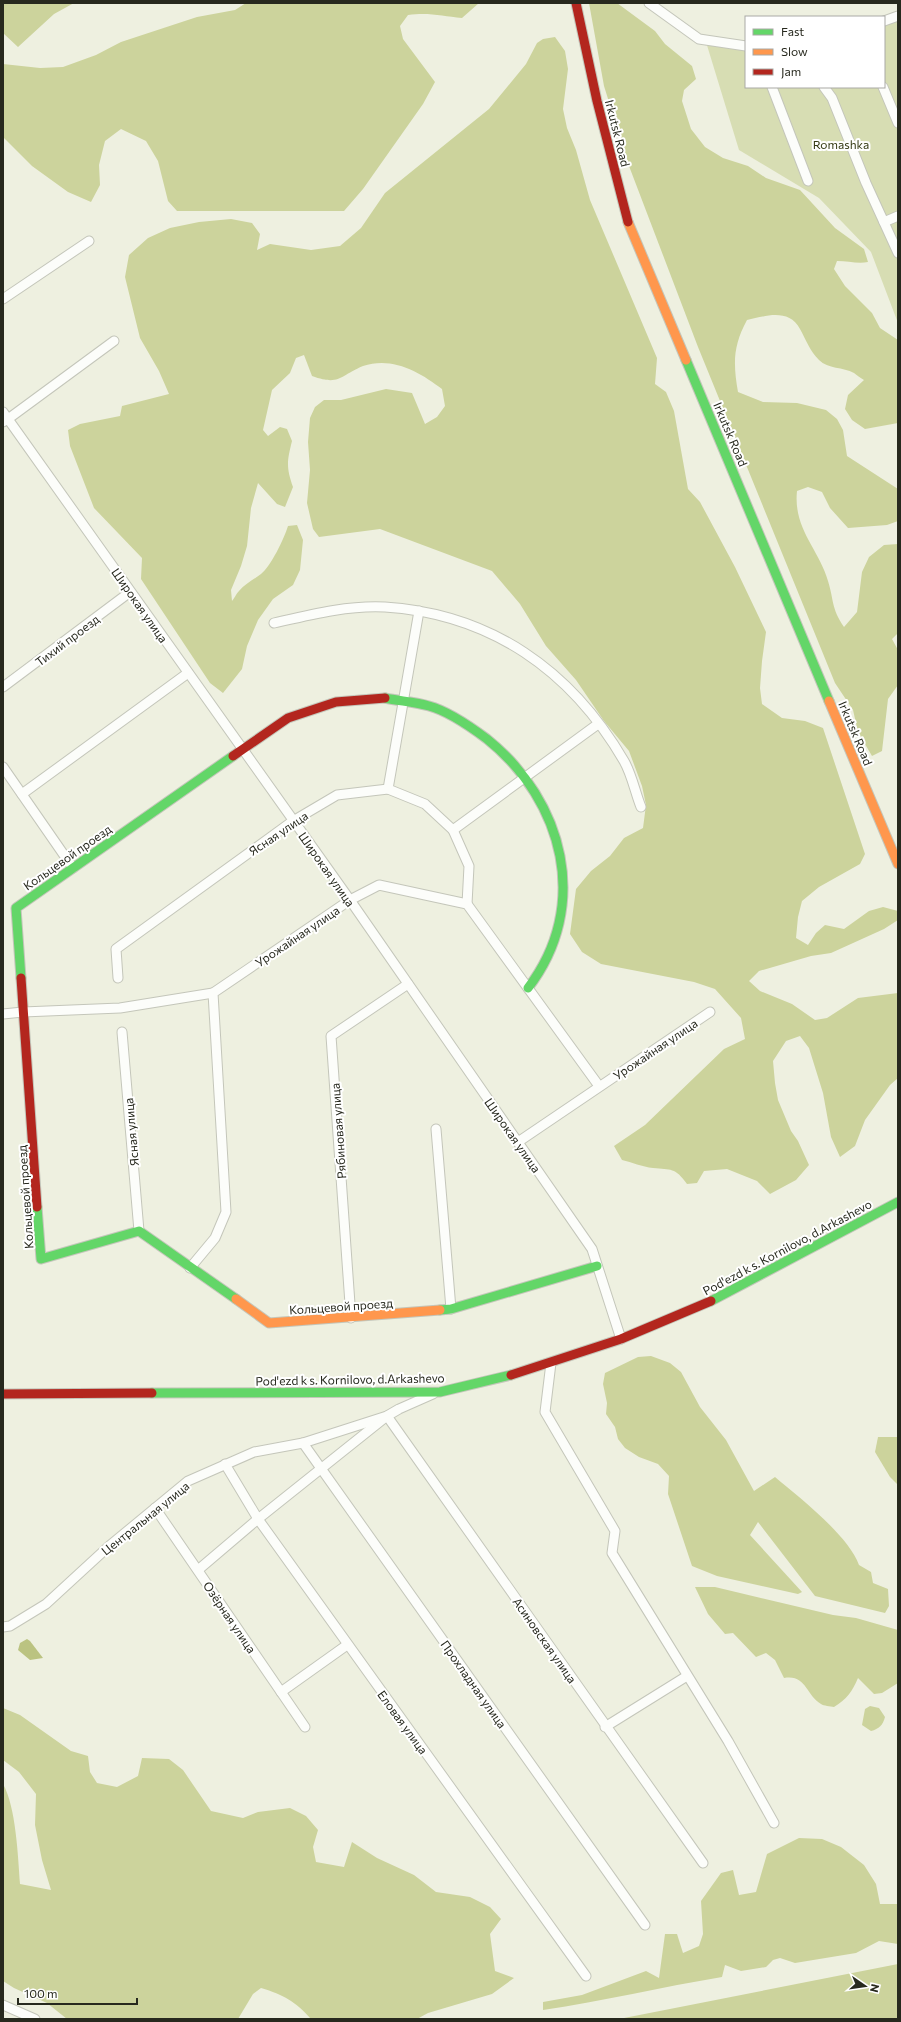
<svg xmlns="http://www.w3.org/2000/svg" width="901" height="2022" viewBox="0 0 901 2022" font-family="Commissioner,sans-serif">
	<rect width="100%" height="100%" fill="#eef0e0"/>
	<path fill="#d7ddb3" d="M 898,15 L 898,323 L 871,252 L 819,198 L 739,150 L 706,42 L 746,43 L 746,87 L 884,87 L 884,20 Z"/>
	<g fill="#ccd39c">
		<path d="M 3,3 L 74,3 L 54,14 L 18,47 L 3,33 Z"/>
		<path d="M 246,3 L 479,3 L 462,18 C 443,16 428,12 408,15 L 400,26 L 403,39 L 435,82 L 423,104 L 363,189 L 344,211 L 177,211 L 168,201 L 158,161 L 146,141 L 121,129 L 105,141 L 99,165 L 100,185 L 91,202 L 68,192 L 32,166 L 3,137 L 3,64 L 40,68 L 63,67 L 96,55 L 121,42 L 197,17 L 235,10 Z"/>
		<path d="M 589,3 L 617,3 L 655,31 L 665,44 L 692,66 L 696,79 L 684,90 L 682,101 L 691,129 L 705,147 L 723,158 L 748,166 L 766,178 L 800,190 L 835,228 L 864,249 L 868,262 C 858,264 848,261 837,261 L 834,269 L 845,286 L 872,313 L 880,328 L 898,340 L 898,423 L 865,429 L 852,420 L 845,409 L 848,395 L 864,380 C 860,378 857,375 854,373 C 843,367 828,369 819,360 C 810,351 806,340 800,329 C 789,308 765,316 747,320 C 733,346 733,363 738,392 L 763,402 L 797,403 L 826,410 L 837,419 L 843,430 L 847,456 L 898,489 L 898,521 L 887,525 L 848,528 L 830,508 L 822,492 L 808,487 L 797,491 C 793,529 819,549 828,581 C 834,600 831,608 844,627 L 857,612 L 862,572 L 869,557 L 884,545 L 898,544 L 898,633 L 892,639 L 898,650 L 898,685 L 888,699 L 882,751 L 872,756 L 858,732 L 853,710 L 835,683 L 698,347 L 629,166 L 604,86 Z"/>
		<path d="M 555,37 L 565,51 L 568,69 L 563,109 L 567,128 L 576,150 L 590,200 L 657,358 L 655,384 L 666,392 L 674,411 L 688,489 L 700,502 L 735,567 L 766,632 L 762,661 L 760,688 L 762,704 L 782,718 L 805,721 L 823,728 L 865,854 L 860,864 L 819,887 L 802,901 L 798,917 L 796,938 L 808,945 L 816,933 L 825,925 L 844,929 L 869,911 L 883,907 L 898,911 L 898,920 L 884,929 L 831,953 L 811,956 L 759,971 L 749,981 L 760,991 L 792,1004 L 815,1020 L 827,1018 L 858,998 L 898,993 L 898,1078 L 890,1085 L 865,1120 L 855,1146 L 840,1157 L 831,1137 L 823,1093 L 809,1048 L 800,1036 L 786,1041 L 773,1061 L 775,1083 L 778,1100 L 791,1131 L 798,1141 L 809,1165 L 796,1180 L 770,1194 L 757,1181 L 727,1169 L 704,1171 L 697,1183 L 687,1184 C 675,1167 671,1170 653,1168 C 642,1167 632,1162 622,1160 L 614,1146 L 645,1125 L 724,1049 L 745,1039 L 741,1018 L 715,989 L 694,982 L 601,964 L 582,952 L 570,934 L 576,889 L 591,871 L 610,856 L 624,838 L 643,828 L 646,805 L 642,786 L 629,751 L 604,721 L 576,680 L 546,646 L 520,604 L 492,571 L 380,529 L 319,537 L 313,529 L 307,503 L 310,470 L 308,442 L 310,418 L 315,407 L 324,400 L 341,400 L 386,389 L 412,393 L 425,424 L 437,417 L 445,406 L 442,389 C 420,372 392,356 363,366 C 339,376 340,386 312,376 L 304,355 L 296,358 L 290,373 L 272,390 L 263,430 L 268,436 L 280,427 L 287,429 L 292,441 C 287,461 286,467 293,487 L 285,507 L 277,504 L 258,483 L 251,508 L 247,546 L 241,566 L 231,590 L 232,601 C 234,599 236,594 239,591 C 245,584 253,580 261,574 C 271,566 284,539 288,526 L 297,525 L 303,540 L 300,570 L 293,585 L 273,599 L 258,620 L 247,646 L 242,669 L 223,693 L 210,683 L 141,579 L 142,558 L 94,508 L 70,446 L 68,430 L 80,424 L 120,416 L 122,406 L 169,394 L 159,371 L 140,338 L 125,277 L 129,255 L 148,238 L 170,228 L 199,222 L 231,219 L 252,223 L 260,234 L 257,250 L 270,244 L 311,250 L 340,246 L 361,228 L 385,193 L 489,109 L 526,64 L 537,43 L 543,39 Z"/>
		<path d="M 651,1356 L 670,1363 L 681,1372 L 700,1407 L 726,1440 L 754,1491 L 775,1477 C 800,1498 848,1535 859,1565 L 871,1572 L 873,1583 L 888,1589 L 889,1606 L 885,1613 L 815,1596 L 758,1522 L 750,1535 L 802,1592 L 798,1594 L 717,1576 L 692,1566 L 668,1494 L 669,1476 L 658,1464 L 639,1457 L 625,1448 L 618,1439 L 615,1427 L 606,1414 L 607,1403 L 603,1384 L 605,1373 L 638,1357 Z"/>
		<path d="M 878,1437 L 898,1437 L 898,1485 L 890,1477 L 875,1452 Z"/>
		<path d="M 695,1587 L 715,1587 L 833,1615 L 856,1618 L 898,1630 L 898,1683 L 882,1693 L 874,1694 L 858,1678 C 852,1692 847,1699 834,1707 C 830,1706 824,1706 821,1704 C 806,1695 806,1674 784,1678 L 775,1660 L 766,1653 L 756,1657 L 733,1633 L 725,1634 L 708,1614 Z"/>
		<path d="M 870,1706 L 879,1708 L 885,1717 C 883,1725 879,1729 871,1731 L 862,1725 L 865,1709 Z"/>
		<path d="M 3,1708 L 20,1715 L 71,1751 L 88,1756 L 90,1772 L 97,1783 L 117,1787 L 138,1776 L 142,1758 L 169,1759 L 183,1770 L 211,1811 L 243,1818 L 258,1812 L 290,1808 L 306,1816 L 318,1830 L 313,1847 L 316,1862 L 344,1867 L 352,1842 L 377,1858 L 414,1875 L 436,1892 L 470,1897 L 490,1907 L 501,1919 L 490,1934 L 495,1971 L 514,1978 L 492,1994 L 428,2013 L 417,2019 L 311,2019 C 295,2001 284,1995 261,1988 L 253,1994 L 238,2019 L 67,2019 L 47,2003 L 14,1988 L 3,1981 L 3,1784 C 16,1807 18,1856 20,1884 L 51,1890 L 42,1860 L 35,1825 L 36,1794 L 19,1772 L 3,1760 Z"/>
		<path d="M 799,1838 L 822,1839 L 841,1847 L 864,1865 L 876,1884 L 880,1904 L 898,1904 L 898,1944 L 879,1941 L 856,1953 L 795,1963 L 780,1958 L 773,1960 L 766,1967 L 741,1971 L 725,1965 L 722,1977 C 662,1987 603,2001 543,2010 L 543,2002 L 582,1995 L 646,1971 L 659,1978 L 665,1934 L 677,1934 L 683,1953 L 699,1946 L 703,1934 L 701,1901 L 721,1873 L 733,1870 L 739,1895 L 756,1892 L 767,1854 Z"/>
		<path d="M 898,1964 L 898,2019 L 619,2019 Z"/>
	</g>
	<path fill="#bbc381" d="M 27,1639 L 30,1641 L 43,1658 L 30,1660 L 18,1650 L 20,1643 Z"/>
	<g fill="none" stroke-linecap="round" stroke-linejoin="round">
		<g stroke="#c4c6ba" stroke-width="11">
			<g id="street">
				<path d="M 649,3 L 699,39 L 746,46"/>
				<path d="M 884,21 L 898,16"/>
				<path d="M 772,87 L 808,181"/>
				<path d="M 824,87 L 832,98 L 866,183 L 898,253"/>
				<path d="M 883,87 L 898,123"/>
				<path d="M 884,222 L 898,216"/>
				<path d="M 3,299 L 89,241"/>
				<path d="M 3,412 L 8,419 L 114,341"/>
				<path d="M 3,422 L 8,419 L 350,900 L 592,1249 L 621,1339"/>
				<path d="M 274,623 C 309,615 348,605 385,607 C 491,614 571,670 624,761 C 632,775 635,792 641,807"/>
				<path d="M 3,687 L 130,592"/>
				<path d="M 3,767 L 73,868"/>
				<path d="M 388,789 L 419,611"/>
				<path d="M 22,794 L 188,673"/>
				<path d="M 453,830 L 598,724"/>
				<path d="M 118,978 L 116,949 L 293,821 L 337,795 L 388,789 L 425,804 L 453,830 L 469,866 L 467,904"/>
				<path d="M 3,1014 L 23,1012 L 120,1008 L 213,993"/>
				<path d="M 122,1032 L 139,1231"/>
				<path d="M 436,1129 L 451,1309"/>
				<path d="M 518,1142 L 710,1012"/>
				<path d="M 190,1268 L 215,1238 L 226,1212 L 213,993 L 350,900 L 379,885 L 467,904 L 599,1086"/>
				<path d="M 351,1318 L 331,1036 L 408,984"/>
				<path d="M 551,1363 L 545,1412 L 615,1531 L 612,1553 L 728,1741 L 774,1823"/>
				<path d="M 303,1443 L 645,1925"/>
				<path d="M 225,1464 L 258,1519 L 586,1976"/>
				<path d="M 155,1508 L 305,1727"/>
				<path d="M 198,1570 L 258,1519 L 387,1416 L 703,1863"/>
				<path d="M 3,1627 L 10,1626 L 46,1604 L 108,1547 L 188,1481 L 254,1452 L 303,1443 L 387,1416 L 399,1409 L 433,1394"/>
				<path d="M 281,1692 L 347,1645"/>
				<path d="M 605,1727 L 687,1676"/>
				<path d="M 3,2005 L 35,2019"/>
			</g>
		</g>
		<g stroke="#c4c6ba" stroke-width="11">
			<g id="fast">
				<path d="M 686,360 L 829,701"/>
				<path d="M 385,698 C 399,701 415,702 429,706 C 448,711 471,727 487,739 C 564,801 591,906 528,988"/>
				<path d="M 21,978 L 16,908 L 233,756"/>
				<path d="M 37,1207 L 41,1259 L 139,1231 L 236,1299"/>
				<path d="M 711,1301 L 898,1202"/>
				<path d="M 440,1310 L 451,1309 L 597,1266"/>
				<path d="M 152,1393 L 440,1392 L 511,1375"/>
			</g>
		</g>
		<g stroke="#c4c6ba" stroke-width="11">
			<g id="slow">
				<path d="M 628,222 L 686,360"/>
				<path d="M 829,701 L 898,864"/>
				<path d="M 236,1299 L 269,1323 L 440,1310"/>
			</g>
		</g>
		<g stroke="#c4c6ba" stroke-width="11">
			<g id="jam">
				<path d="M 576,3 L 597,101 L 628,222"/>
				<path d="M 233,756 L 288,718 L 336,702 L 385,698"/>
				<path d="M 21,978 L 37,1207"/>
				<path d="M 511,1375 L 621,1339 L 711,1301"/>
				<path d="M 3,1394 L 152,1393"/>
			</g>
		</g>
		<use href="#street" stroke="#fcfdfa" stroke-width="9"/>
		<use href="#fast" stroke="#63d668" stroke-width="9"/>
		<use href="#slow" stroke="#ff974d" stroke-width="9"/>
		<use href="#jam" stroke="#b3261e" stroke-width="9"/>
	</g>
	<g text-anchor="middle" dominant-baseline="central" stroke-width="4" stroke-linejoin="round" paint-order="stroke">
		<g font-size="12" fill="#27291e" stroke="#fff">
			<text transform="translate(618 133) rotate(76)">Irkutsk Road</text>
			<text transform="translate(731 434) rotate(67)">Irkutsk Road</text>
			<text transform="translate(140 605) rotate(55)">Широкая улица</text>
			<text transform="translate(67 640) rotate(-37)">Тихий проезд</text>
			<text transform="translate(856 733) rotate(67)">Irkutsk Road</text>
			<text transform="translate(278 833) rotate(-34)">Ясная улица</text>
			<text transform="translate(67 857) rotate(-35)">Кольцевой проезд</text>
			<text transform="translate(327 869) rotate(55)">Широкая улица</text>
			<text transform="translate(297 936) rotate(-34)">Урожайная улица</text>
			<text transform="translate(655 1049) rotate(-34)">Урожайная улица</text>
			<text transform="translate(338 1131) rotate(-94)">Рябиновая улица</text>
			<text transform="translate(131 1132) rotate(-95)">Ясная улица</text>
			<text transform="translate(513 1135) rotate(55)">Широкая улица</text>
			<text transform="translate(25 1197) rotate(-94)">Кольцевой проезд</text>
			<text transform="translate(787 1247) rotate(-28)">Pod'ezd k s. Kornilovo, d.Arkashevo</text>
			<text transform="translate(341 1306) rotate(-4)">Кольцевой проезд</text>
			<text transform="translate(350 1379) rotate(-1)">Pod'ezd k s. Kornilovo, d.Arkashevo</text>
			<text transform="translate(145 1518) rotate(-39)">Центральная улица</text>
			<text transform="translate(230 1617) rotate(56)">Озёрная улица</text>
			<text transform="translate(545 1640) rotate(55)">Асиновская улица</text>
			<text transform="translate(474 1684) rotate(55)">Прохладная улица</text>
			<text transform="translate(403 1722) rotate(54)">Еловая улица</text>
		</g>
		<g font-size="12" fill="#353a14" stroke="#fff">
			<text x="841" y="144">Romashka</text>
		</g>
	</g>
	<rect width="901" height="2022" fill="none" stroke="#27291e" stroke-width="8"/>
	<rect x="745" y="16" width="140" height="72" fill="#ffffff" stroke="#a9a9a5"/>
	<rect x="753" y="29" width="20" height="6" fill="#63d668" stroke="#a9a9a5"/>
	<text x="781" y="36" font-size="12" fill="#27291e">Fast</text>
	<rect x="753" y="49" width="20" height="6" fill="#ff974d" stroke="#a9a9a5"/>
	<text x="781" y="56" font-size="12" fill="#27291e">Slow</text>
	<rect x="753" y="69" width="20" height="6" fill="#b3261e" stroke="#a9a9a5"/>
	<text x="781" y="76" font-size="12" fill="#27291e">Jam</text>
	<g transform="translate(865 1986) rotate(103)" stroke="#ffffff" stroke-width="3" paint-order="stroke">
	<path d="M0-3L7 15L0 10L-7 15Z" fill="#27291e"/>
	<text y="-6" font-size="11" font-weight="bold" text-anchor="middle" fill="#27291e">N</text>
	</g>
	<path d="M18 1998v6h119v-6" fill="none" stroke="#27291e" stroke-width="2"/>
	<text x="24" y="1998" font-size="12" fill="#27291e" stroke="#ffffff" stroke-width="3" paint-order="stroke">100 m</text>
</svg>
